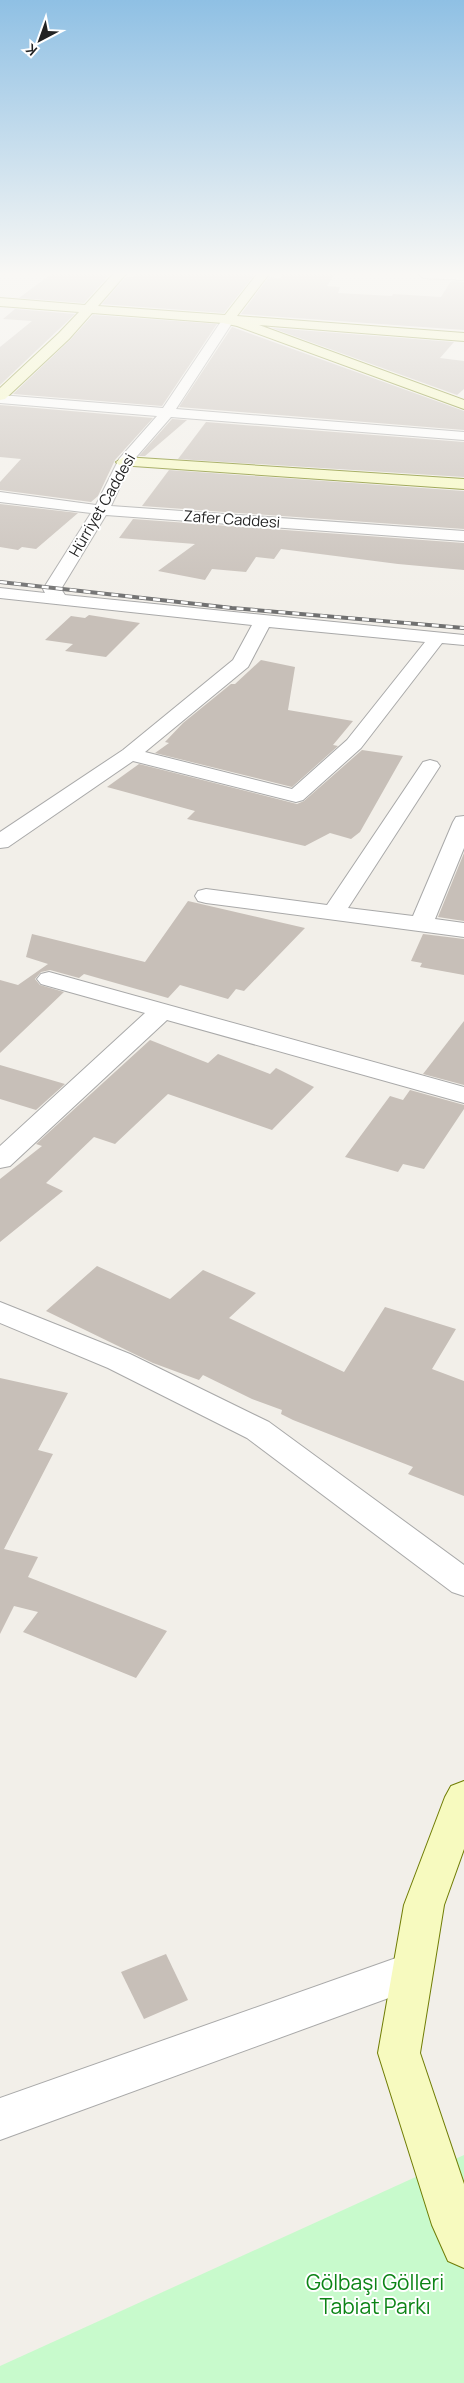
<svg xmlns="http://www.w3.org/2000/svg" width="464" height="2383" viewBox="0 0 464 2383" font-family="Manrope,sans-serif">
	<rect width="100%" height="100%" fill="#f2efe9"/>
	<path fill="#c8facc" d="M 464,2155 L 464,2383 L 0,2383 L 0,2366 Z"/>
	<g fill="#c7bfb8">
		<path d="M 51,274 L 91,274 L 109,275 L 84,303 L 19,298 Z"/>
		<path d="M 137,274 L 243,274 L 254,275 L 224,313 L 102,304 L 126,277 L 134,277 Z"/>
		<path d="M 283,274 L 335,274 L 327,286 L 340,287 L 338,293 L 392,296 L 393,294 L 441,297 L 451,281 L 464,282 L 464,330 L 241,314 L 269,277 L 280,278 Z"/>
		<path d="M 15,309 L 75,314 L 0,385 L 0,347 L 32,321 L 3,319 Z"/>
		<path d="M 93,315 L 217,324 L 162,406 L 13,394 L 70,340 Z"/>
		<path d="M 232,327 L 464,411 L 464,430 L 179,407 Z"/>
		<path d="M 272,328 L 454,342 L 440,358 L 464,361 L 464,389 L 457,395 Z"/>
		<path d="M 0,405 L 153,418 L 115,460 L 98,496 L 91,502 L 0,490 L 0,482 L 21,459 L 0,457 Z"/>
		<path d="M 172,419 L 187,420 L 145,456 L 139,456 Z"/>
		<path d="M 206,422 L 464,442 L 464,477 L 178,459 Z"/>
		<path d="M 169,470 L 464,491 L 464,529 L 142,506 Z"/>
		<path d="M 0,504 L 78,513 L 36,549 L 22,547 L 18,550 L 0,547 Z"/>
		<path d="M 133,519 L 464,543 L 464,570 L 398,564 L 281,549 L 274,559 L 256,557 L 246,572 L 212,569 L 205,580 L 158,571 L 195,544 L 119,538 Z"/>
		<path d="M 89,615 L 140,623 L 106,657 L 65,651 L 73,644 L 45,640 L 71,616 L 85,618 Z"/>
		<path d="M 261,660 L 295,667 L 288,710 L 353,721 L 333,745 L 338,746 L 292,787 L 155,753 L 169,743 L 165,742 L 183,723 L 231,684 L 235,684 Z"/>
		<path d="M 362,750 L 403,756 L 360,832 L 351,839 L 330,833 L 305,846 L 187,819 L 195,811 L 107,787 L 139,764 L 297,804 L 304,801 Z"/>
		<path d="M 464,853 L 464,921 L 438,917 Z"/>
		<path d="M 188,901 L 305,928 L 244,991 L 236,989 L 228,999 L 180,985 L 168,998 L 84,974 L 79,978 L 50,970 L 41,972 L 35,979 L 40,985 L 64,992 L 0,1053 L 0,980 L 18,985 L 48,964 L 26,957 L 32,934 L 145,962 Z"/>
		<path d="M 423,934 L 464,939 L 464,975 L 420,967 L 422,963 L 411,961 Z"/>
		<path d="M 464,1021 L 464,1085 L 423,1074 Z"/>
		<path d="M 150,1040 L 208,1063 L 218,1054 L 270,1074 L 276,1068 L 314,1087 L 272,1130 L 168,1094 L 115,1144 L 94,1137 L 46,1183 L 63,1191 L 0,1242 L 0,1179 L 42,1146 L 36,1144 Z"/>
		<path d="M 0,1065 L 65,1084 L 36,1110 L 0,1099 Z"/>
		<path d="M 410,1090 L 464,1105 L 464,1109 L 424,1169 L 403,1164 L 398,1172 L 345,1157 L 390,1096 L 403,1100 Z"/>
		<path d="M 97,1266 L 170,1299 L 203,1270 L 256,1293 L 229,1318 L 344,1372 L 385,1307 L 456,1329 L 432,1369 L 464,1381 L 464,1496 L 408,1474 L 413,1467 L 293,1420 L 281,1414 L 282,1410 L 252,1399 L 203,1375 L 199,1380 L 153,1363 L 46,1311 Z"/>
		<path d="M 0,1378 L 68,1393 L 38,1450 L 53,1454 L 4,1549 L 38,1557 L 28,1577 L 167,1631 L 136,1678 L 23,1632 L 38,1612 L 14,1606 L 0,1634 Z"/>
		<path d="M 166,1954 L 188,2000 L 144,2019 L 121,1972 Z"/>
	</g>
	<g fill="none" stroke-linecap="round" stroke-linejoin="round">
		<g stroke="#a9a9a9" stroke-width="2">
			<g id="street">
				<path d="M 418,274 L 464,274 L 464,280 L 424,278 Z"/>
				<path d="M 228,316 L 234,320 L 176,409 L 464,432 L 464,440 L 171,417 L 131,463 L 111,506 L 464,531 L 464,541 L 106,515 L 61,589 L 65,595 L 464,635 L 464,645 L 442,643 L 361,748 L 303,800 L 296,802 L 133,761 L 8,847 L 0,848 L 0,832 L 123,750 L 233,660 L 252,625 L 0,598 L 0,588 L 45,593 L 43,589 L 91,513 L 0,502 L 0,492 L 96,505 L 119,459 L 157,416 L 0,403 L 0,395 L 163,408 L 224,317 ZM 269,627 L 425,642 L 347,740 L 292,789 L 145,752 L 248,667 Z"/>
				<path d="M 430,760 L 437,762 L 440,766 L 348,908 L 413,916 L 453,822 L 456,817 L 464,816 L 464,848 L 435,919 L 464,923 L 464,937 L 206,903 L 198,901 L 195,896 L 198,891 L 206,889 L 327,905 L 423,762 Z"/>
				<path d="M 49,972 L 464,1087 L 464,1103 L 167,1020 L 10,1166 L 0,1168 L 0,1146 L 145,1013 L 41,984 L 37,979 L 41,974 Z"/>
				<path d="M 0,1302 L 130,1354 L 269,1422 L 464,1565 L 464,1596 L 452,1592 L 247,1438 L 108,1368 L 0,1323 Z"/>
				<path d="M 413,1952 L 427,1958 L 433,1971 L 427,1984 L 0,2140 L 0,2098 Z"/>
			</g>
		</g>
		<g stroke="#707d05" stroke-width="2">
			<g id="secondary">
				<path d="M 113,274 L 126,274 L 98,306 L 225,315 L 257,274 L 269,274 L 237,316 L 464,333 L 464,341 L 259,325 L 464,400 L 464,409 L 237,326 L 223,323 L 92,313 L 69,339 L 5,399 L 0,400 L 0,388 L 59,333 L 79,312 L 0,306 L 0,298 L 85,305 Z"/>
				<path d="M 124,457 L 464,479 L 464,489 L 119,465 L 116,462 Z"/>
				<path d="M 464,1781 L 464,1849 L 444,1905 L 420,2053 L 464,2184 L 464,2268 L 448,2261 L 432,2225 L 378,2053 L 404,1905 L 445,1797 L 451,1786 Z"/>
			</g>
		</g>
		<use href="#street" fill="#fff" fill-rule="evenodd"/>
		<use href="#secondary" fill="#f7fabf" fill-rule="evenodd"/>
		<g stroke="#707070" stroke-width="4">
			<path id="rail" d="M 0,582 L 232,608 L 464,628"/>
		</g>
		<use href="#rail" stroke="#fff" stroke-width="2.5" stroke-dasharray="7" stroke-linecap="butt"/>
	</g>
	<linearGradient id="sky" x2="0" y2="1"><stop stop-color="#8fc0e4"/><stop offset="0.45" stop-color="#f9f8f5"/><stop offset="1" stop-color="#f9f8f5" stop-opacity="0"/></linearGradient>
	<rect width="464" height="608" fill="url(#sky)"/>
	<g text-anchor="middle" dominant-baseline="central" stroke-width="4" stroke-linejoin="round" paint-order="stroke">
		<g font-size="15" fill="#222" stroke="#fff">
			<text transform="translate(102 505) rotate(-60)">Hürriyet Caddesi</text>
			<text transform="translate(232 519) rotate(4)">Zafer Caddesi</text>
		</g>
		<g font-size="21" fill="#0c8416" stroke="#fff">
			<text x="375" y="2282">Gölbaşı Gölleri<tspan x="375" dy="24">Tabiat Parkı</tspan></text>
		</g>
	</g>
	<g transform="translate(40 40) rotate(221)" stroke="#ffffff" stroke-width="4" paint-order="stroke">
	<path d="M0-4L9 19L0 12L-9 19Z" fill="#222222"/>
	<text y="-8" font-size="14" font-weight="bold" text-anchor="middle" fill="#222222">K</text>
	</g>
</svg>
